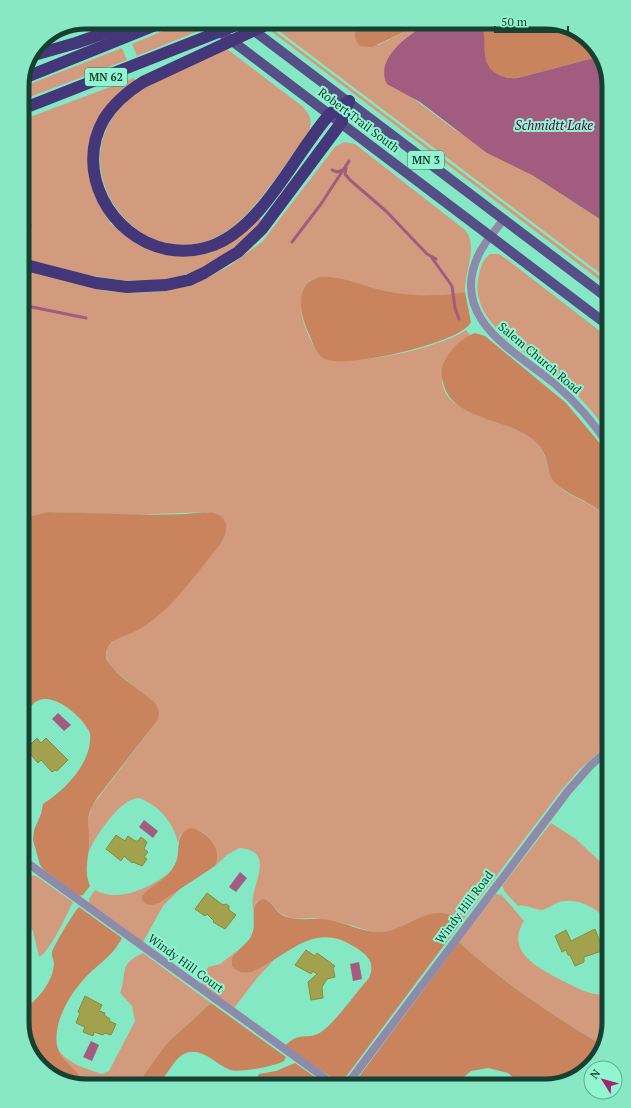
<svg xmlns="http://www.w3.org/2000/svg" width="631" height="1108" viewBox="0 0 631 1108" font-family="'PT Serif',serif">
	<rect width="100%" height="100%" fill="#85e8c5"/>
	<g fill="#d39b7e">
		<path d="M 184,22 L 192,22 L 201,30 L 137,56 L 132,44 Z"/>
		<path d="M 259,22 L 263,22 L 609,283 L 609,287 Z"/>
		<path d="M 267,22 L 359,22 L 356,30 L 378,45 L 408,30 L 433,22 C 413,31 396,43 387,64 L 410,96 L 454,129 L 532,175 L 609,225 L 609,280 Z"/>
		<path d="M 122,48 L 127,60 L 22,100 L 22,87 Z"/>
		<path d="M 227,49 L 302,106 C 311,116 313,121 308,133 C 287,161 255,213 227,231 C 144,286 52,166 129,99 C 152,79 199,62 227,49 Z"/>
		<path d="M 134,78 L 135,81 L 118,93 L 109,103 L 91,182 L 100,206 L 111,224 L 137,244 L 164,254 L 214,251 L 233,241 L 259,218 L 262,220 C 185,306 120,283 22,259 L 22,120 Z"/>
		<path d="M 344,142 L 355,144 L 465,230 C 479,246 464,272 465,292 C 444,295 421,297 400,294 C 388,293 376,290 364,286 C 344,281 305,264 301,298 C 299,317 308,337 318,353 C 327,355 338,360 348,360 C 380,360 440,347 466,330 L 470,335 C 458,342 447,353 445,367 C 444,372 442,378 442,382 C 446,416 506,420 529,436 C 552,453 543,471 557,485 C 573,500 594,501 609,521 L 609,743 L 579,770 L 560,792 L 463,920 C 428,900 410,931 379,932 C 367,932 357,926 346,924 C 335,921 324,919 313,918 C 304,918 295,920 286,916 C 276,913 274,902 265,899 L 256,902 L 253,911 C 253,906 252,901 253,896 C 257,876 272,850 239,848 L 227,855 L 215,866 C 224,851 206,827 189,829 L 180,835 L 178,843 C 173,821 159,806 139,798 C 119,798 92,841 86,858 L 89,845 L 87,824 L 92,806 L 157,721 L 158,707 L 110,666 L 106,656 L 107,648 L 115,639 L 149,623 L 158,616 L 182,590 L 223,540 L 221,517 L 208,512 L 127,515 L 48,512 L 22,518 L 22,270 L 106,291 L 136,293 L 167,291 L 205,279 L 229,266 L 262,242 L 335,147 Z"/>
		<path d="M 490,254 L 499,254 L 505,258 L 609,338 L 609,433 C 596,416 583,400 567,385 C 536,358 466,324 479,275 C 481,266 483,259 490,254 Z"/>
		<path d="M 551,823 L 576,839 L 609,870 L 609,922 C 597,908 578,897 559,902 C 553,904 548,909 542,910 C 533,910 527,904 518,906 L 505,892 L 502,886 Z"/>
		<path d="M 170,872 L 142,896 L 142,900 L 145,904 L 156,904 L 180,889 L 163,906 L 143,942 L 89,903 L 89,899 L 95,890 C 119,903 150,888 170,872 Z"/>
		<path d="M 22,874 L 36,876 L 73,902 C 67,914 50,952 39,957 L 33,931 L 22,916 Z"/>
		<path d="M 496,894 L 502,895 L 524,921 C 504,952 540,969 563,981 C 576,987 594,999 609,992 L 609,1022 L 602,1045 C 552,1015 502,982 459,942 Z"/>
		<path d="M 238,950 L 235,953 L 242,972 L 254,971 L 274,960 L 258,977 L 234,1008 L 201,984 L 203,976 L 208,967 L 220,964 Z"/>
		<path d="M 143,953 L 211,1003 L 166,1044 L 136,1086 L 89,1086 C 78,1075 59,1062 57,1046 C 62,1062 87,1069 102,1074 L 109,1071 L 135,1021 L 132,1006 L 120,993 C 128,973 117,965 143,953 Z"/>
	</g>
	<g fill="#c9845e">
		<path d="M 359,22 L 431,22 L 408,30 L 372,47 L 360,46 C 352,38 355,31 359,22 Z"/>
		<path d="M 480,22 L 549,22 L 581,33 L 601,56 L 518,78 C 501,80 485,71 484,53 C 483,41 486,33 480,22 Z"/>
		<path d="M 320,277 C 341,275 364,287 385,291 C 411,297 439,296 465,292 L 471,322 C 462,343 345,369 325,359 C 316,354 313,344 310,336 C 301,318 291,283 320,277 Z"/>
		<path d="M 475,333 L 485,336 L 566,403 L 598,441 L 609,459 L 609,521 C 594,500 570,498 555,483 C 544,471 552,454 531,438 C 505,418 451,420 443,382 C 441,375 441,368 444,362 C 450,350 462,337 475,333 Z"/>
		<path d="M 48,512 C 94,513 140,516 186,514 C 197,513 209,510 219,515 C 232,523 225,538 218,547 C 192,578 164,623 124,636 C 114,639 105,645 106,657 C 108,670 143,692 154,702 C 160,709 160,713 157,721 L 97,798 C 83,820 90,823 89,846 C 88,861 84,871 90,886 L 83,895 L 79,896 L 44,870 L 40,865 L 33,840 L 34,830 L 41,814 L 43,804 C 65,790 93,762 90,733 C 83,717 49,686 32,705 C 25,712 26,727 22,737 L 22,518 Z"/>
		<path d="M 22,796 L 25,812 L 22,829 Z"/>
		<path d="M 191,828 C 207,831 224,850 215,866 L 159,903 L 152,905 L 145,904 L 142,900 L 142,896 C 152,884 168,879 175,864 C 182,852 173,833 191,828 Z"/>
		<path d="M 264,899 C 273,901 275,912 284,916 C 298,922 316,917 330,920 C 346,923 362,932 378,932 C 409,932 427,899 463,920 L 345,1078 L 337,1081 L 285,1046 C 300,1030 308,1041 321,1032 C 336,1022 356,992 369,978 C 374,966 371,959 362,952 C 316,917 293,953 254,971 C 246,974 238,973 232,966 L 232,958 C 238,948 250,943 253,931 C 256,920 248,902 264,899 Z"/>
		<path d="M 79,907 L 122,938 C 112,957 99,963 85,978 C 68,996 47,1032 61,1056 L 89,1086 L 82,1086 L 50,1075 L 29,1050 L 22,1022 L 22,1012 C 37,999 52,985 54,964 C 54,960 51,955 52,952 C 53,947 75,910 79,907 Z"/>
		<path d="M 459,942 C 502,982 552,1015 602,1045 L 598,1057 L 582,1071 L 567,1075 L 559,1083 L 545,1086 L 518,1086 L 514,1078 L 508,1073 L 488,1068 L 471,1071 L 453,1086 L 352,1086 Z"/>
		<path d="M 211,1003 L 286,1057 L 284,1061 C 276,1066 240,1073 230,1070 C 215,1064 200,1044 182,1055 C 174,1060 165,1078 157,1086 L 136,1086 L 166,1044 Z"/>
		<path d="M 295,1063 L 328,1086 L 253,1086 L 259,1074 L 276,1071 Z"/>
	</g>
	<g fill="#a15c7f">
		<path d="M 433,22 L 480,22 C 487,34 483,43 485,56 C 487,72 503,80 518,78 L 601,56 L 602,58 L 609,86 L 609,225 L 532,175 L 487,153 L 420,102 L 387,84 C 373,58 413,30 433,22 Z"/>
		<path d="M 58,713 L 71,725 L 64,731 L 52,719 Z"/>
		<path d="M 144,820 L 158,831 L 153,838 L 139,827 Z"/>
		<path d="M 240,872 L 247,878 L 236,892 L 229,887 Z"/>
		<path d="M 359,962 L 362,979 L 353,981 L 350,964 Z"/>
		<path d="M 91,1041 L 99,1045 L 92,1061 L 83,1057 Z"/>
	</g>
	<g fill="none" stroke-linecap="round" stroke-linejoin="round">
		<g stroke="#a15c7f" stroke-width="3">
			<path d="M 346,168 L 345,174 L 350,180 L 386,211 L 427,254 L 436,259"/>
			<path d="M 332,170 L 337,172 L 343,170"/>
			<path d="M 22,213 L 29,217 L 30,227"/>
			<path d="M 292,242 L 321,204 L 349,161"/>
			<path d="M 432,258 L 452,286 L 455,308 L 459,319"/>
			<path d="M 22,305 L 86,318"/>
		</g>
	</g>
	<g fill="#a2a24e" stroke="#8b8a35">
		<path d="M 37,738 L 41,743 L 46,738 L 68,760 L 57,771 L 55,770 L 52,772 L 41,760 L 38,763 L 26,749 Z"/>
		<path d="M 116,835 L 125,841 L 128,836 L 135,841 L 138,841 L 141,837 L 147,842 L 144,849 L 148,852 L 144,857 L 147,859 L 142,866 L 133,862 L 132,863 L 124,856 L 121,861 L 106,849 Z"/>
		<path d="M 207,893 L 223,905 L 226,904 L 229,906 L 229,910 L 236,915 L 225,929 L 213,922 L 214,921 L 207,914 L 205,916 L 195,909 Z"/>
		<path d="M 595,929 L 603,949 L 602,951 L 584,957 L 584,962 L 575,966 L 570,955 L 568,955 L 566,950 L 562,952 L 555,936 L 566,930 L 571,941 Z"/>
		<path d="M 306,950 L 315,956 L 317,953 L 335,966 L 333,968 L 335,977 L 327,979 L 322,987 L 323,998 L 311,1000 L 308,982 L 317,974 L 313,971 L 311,974 L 295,965 Z"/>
		<path d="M 85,996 L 102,1005 L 99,1011 L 105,1013 L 104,1015 L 110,1019 L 109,1021 L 116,1024 L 111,1035 L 105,1033 L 103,1035 L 94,1032 L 93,1036 L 83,1032 L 85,1027 L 76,1023 L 80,1013 L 78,1012 Z"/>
	</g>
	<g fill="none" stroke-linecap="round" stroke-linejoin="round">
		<g stroke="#8d8aaa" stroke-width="8">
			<path d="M 22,859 L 336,1086"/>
			<path d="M 346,1086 L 568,791 L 590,766 L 609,749"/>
		</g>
		<path stroke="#8d8aaa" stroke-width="8" d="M 504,219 C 495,231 484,242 478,256 C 449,319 515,351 555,384 C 576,402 594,423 609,446"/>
		<g stroke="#564e87" stroke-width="10">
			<path d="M 207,22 L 609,326"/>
			<path d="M 249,27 L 609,299"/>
		</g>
		<g stroke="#433779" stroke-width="12">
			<path d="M 272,22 L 143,82 C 127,92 114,103 104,119 C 74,171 110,237 166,249 C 182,252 198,251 214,245 C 263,226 295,154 329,115 C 334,110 343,106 349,101"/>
			<path d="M 34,55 L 76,43 L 136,22"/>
			<path d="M 24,78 L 163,22"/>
			<path d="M 22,109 L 244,22"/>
			<path d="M 22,264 L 96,283 L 127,287 L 166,285 L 189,280 L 204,273 L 238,252 L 262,229 L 341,123 L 349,101"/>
		</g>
	</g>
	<g text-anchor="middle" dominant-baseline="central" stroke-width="4" stroke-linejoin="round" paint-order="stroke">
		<g fill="#92f5d2" stroke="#3a7662" stroke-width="1">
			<rect x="85" y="68" width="42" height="18" rx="3"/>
			<rect x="408" y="151" width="36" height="18" rx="3"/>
		</g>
		<g font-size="11" font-weight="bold" fill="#154032">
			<text x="106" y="77">MN 62</text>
			<text x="426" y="160">MN 3</text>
		</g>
		<g font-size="12" fill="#154032" stroke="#92f5d2">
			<text transform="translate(359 120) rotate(37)">Robert Trail South</text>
			<text transform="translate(540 358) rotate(40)">Salem Church Road</text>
			<text transform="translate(464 907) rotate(-53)">Windy Hill Road</text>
			<text transform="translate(186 963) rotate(36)">Windy Hill Court</text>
		</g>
		<g font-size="13" font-style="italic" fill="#5c013c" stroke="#92f5d2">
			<text x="554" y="125">Schmidtt Lake</text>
		</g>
	</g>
	<path d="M0 0H631V1108H0ZM86 29H545A57 57 0 0 1 602 86V1022A57 57 0 0 1 545 1079H86A57 57 0 0 1 29 1022V86A57 57 0 0 1 86 29Z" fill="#88e7c5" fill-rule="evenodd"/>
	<path fill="none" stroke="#154032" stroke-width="5" d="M86 29H545A57 57 0 0 1 602 86V1022A57 57 0 0 1 545 1079H86A57 57 0 0 1 29 1022V86A57 57 0 0 1 86 29Z"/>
	<g transform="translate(603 1080) rotate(307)"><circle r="19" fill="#92f5d2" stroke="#60ad92"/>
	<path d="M0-3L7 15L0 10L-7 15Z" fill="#a52472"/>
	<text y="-6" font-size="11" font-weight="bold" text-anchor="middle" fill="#154032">N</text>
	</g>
	<path d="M495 26v6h73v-6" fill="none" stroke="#154032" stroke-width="2"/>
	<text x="501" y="26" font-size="12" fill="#154032" stroke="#92f5d2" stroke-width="3" paint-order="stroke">50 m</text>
</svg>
